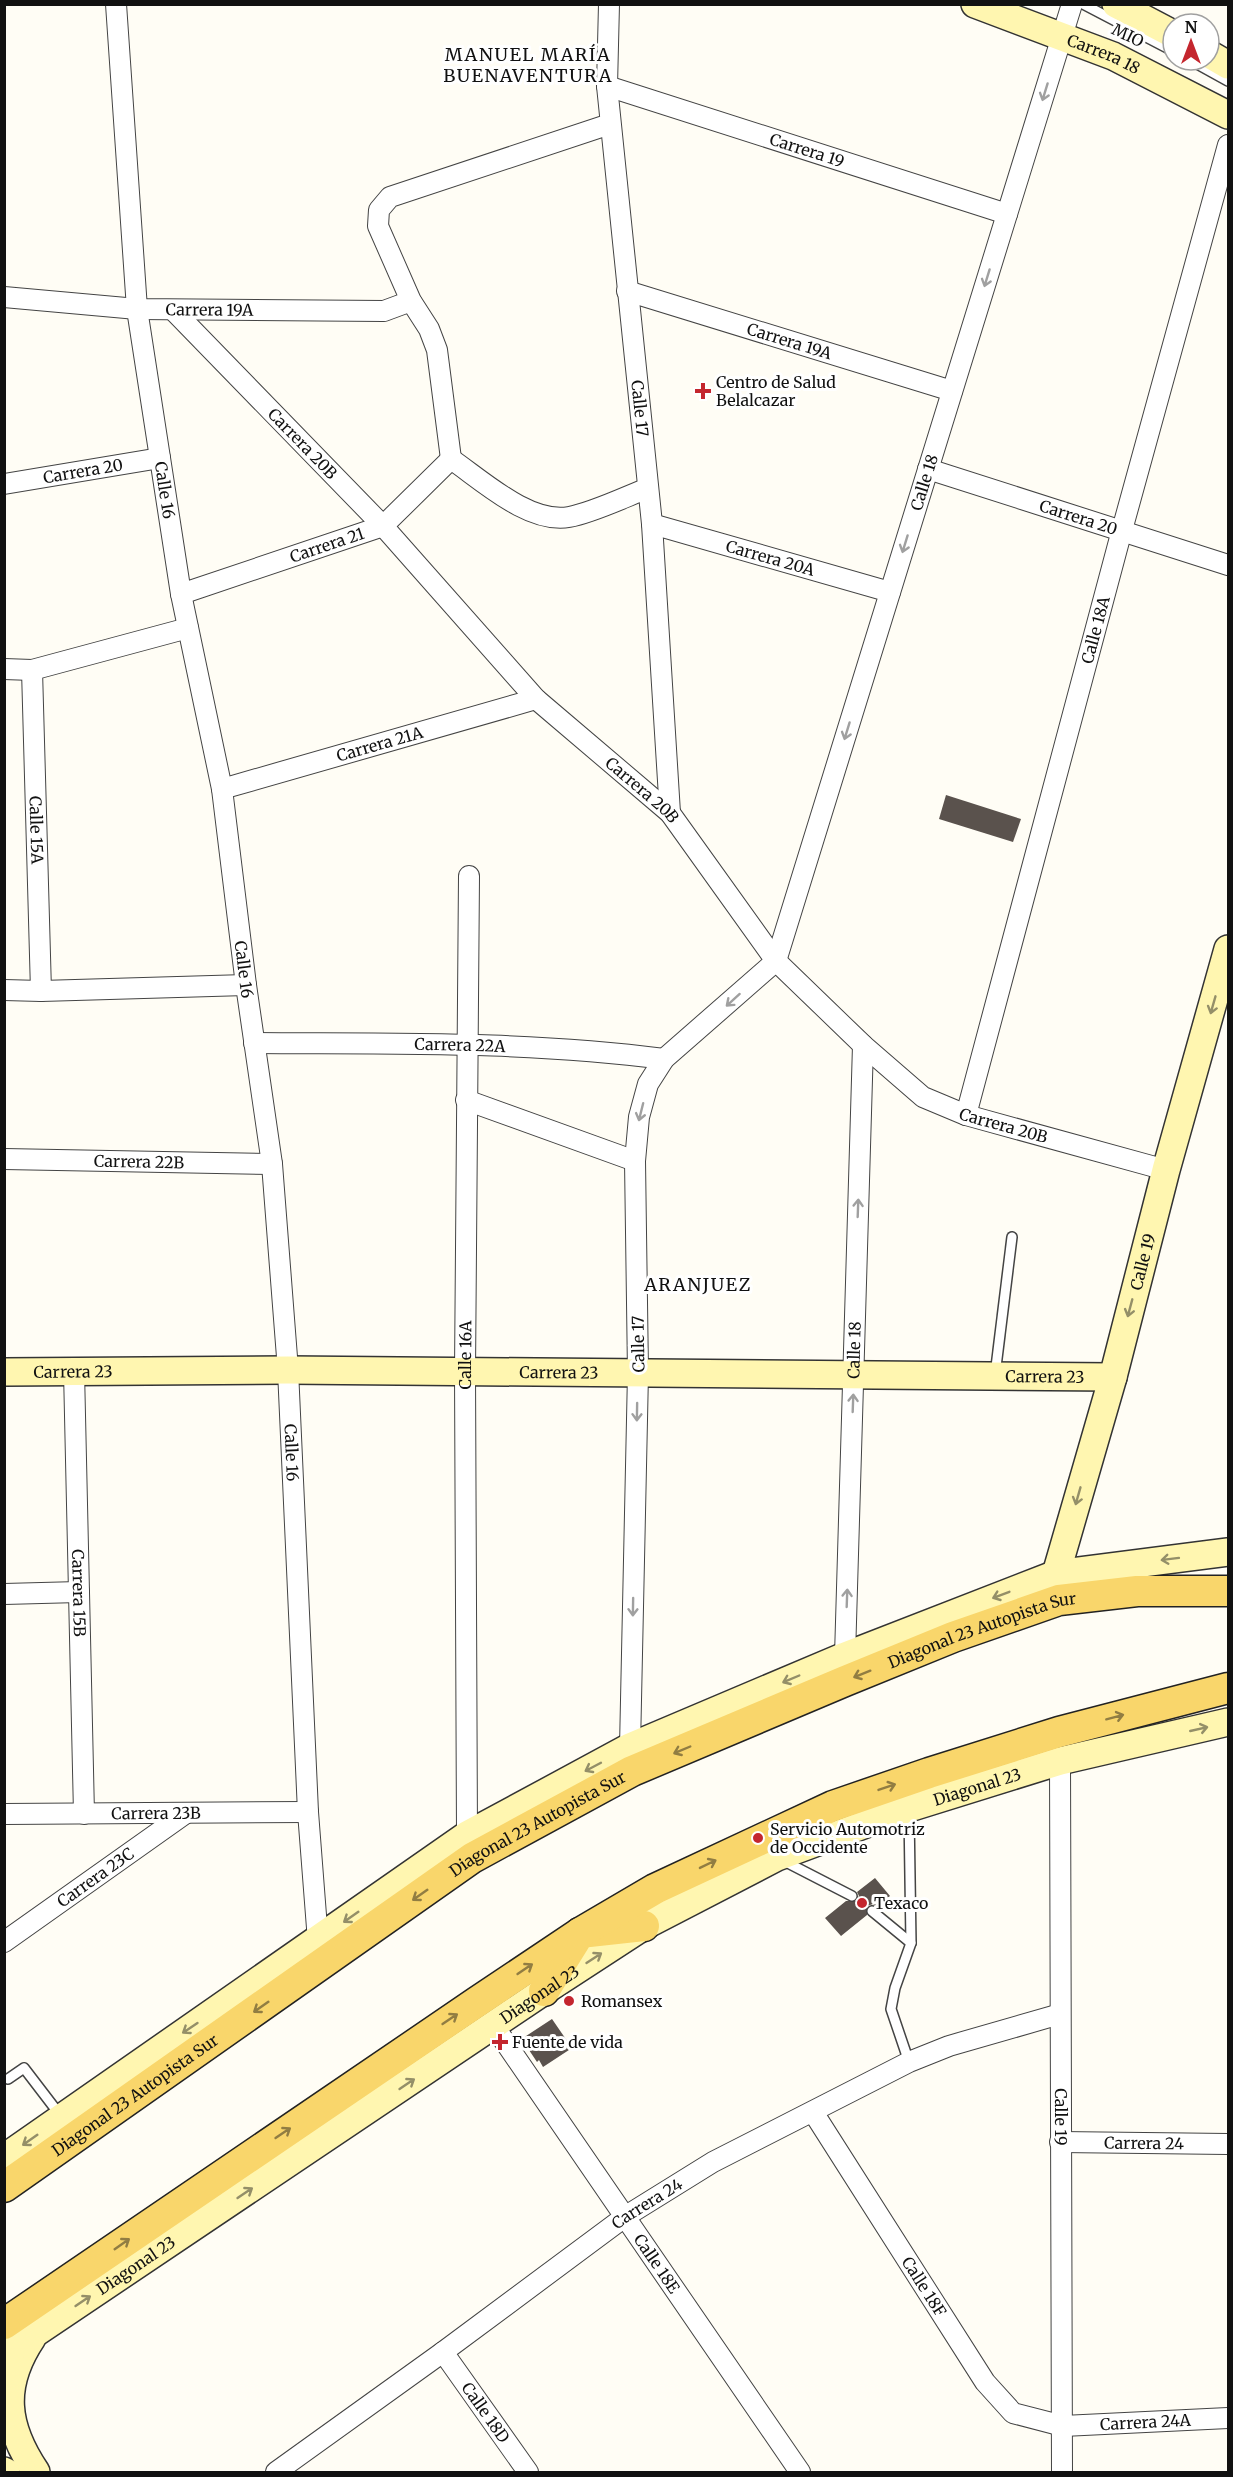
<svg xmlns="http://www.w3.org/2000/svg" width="1233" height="2477" viewBox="0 0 1233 2477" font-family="Merriweather,serif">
	<rect width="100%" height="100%" fill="#fffdf5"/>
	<g fill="#5a524d">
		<path d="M 946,795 L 1021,819 L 1013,842 L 939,819 Z"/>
		<path d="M 875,1878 L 890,1896 L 877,1906 L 873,1904 L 867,1906 L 867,1915 L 841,1936 L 825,1918 L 846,1901 L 856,1901 L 859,1896 L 857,1892 Z"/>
		<path d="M 552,2019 L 572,2048 L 543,2067 L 539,2060 L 537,2062 L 523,2041 L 525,2040 L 523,2038 Z"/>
	</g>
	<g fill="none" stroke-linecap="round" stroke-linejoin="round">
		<g stroke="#444" stroke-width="12">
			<g id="lane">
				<path d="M 1083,4 L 1173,51"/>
				<path d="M 1190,60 L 1228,81"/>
				<path d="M 995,1375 L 1012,1237"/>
				<path d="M 782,1860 L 852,1896"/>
				<path d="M 872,1911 L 911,1943"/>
				<path d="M 909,2062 L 891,2009 L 895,1988 L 911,1943 L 909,1812"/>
				<path d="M 8,2079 L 24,2068 L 60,2115"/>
			</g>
		</g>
		<g stroke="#444" stroke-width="22">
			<g id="street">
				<path id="s1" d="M 116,4 L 137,309 L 181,594 L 222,789 L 246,985 L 272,1164 L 288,1370 L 308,1812 L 318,1941"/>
				<path id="s2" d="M 609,4 L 607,86 L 652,524 L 670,813"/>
				<path id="s3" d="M 607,86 L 1007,214"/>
				<path id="s4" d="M 627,291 L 952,391"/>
				<path id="s5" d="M 4,297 L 137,309 L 384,311 L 411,301"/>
				<path id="s6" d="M 173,310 L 383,526 L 536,699 L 670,813 L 776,961 L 863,1045 L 923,1097 L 966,1115 L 1166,1170"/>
				<path d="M 451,459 L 437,350 L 429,329 L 411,301 L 378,226 L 379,210 L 390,197 L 610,124"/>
				<path d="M 451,459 C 483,481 529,524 569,517 C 592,513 625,497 648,488"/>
				<path id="s7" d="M 928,469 L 1228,565"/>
				<path id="s8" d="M 4,484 L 160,458"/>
				<path id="s9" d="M 652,524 L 890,592"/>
				<path id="s10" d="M 181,594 L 383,526 L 451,459"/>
				<path d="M 4,669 L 32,670 L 188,628"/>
				<path id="s11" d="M 32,670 L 41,991"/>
				<path id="s12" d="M 222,789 L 536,699"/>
				<path d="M 4,990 L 41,991 L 246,985"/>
				<path id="s13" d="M 254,1043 C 390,1044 529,1041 664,1059"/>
				<path d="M 466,1100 L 635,1161"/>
				<path id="s14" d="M 966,1115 L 1122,530 L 1228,145"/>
				<path id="s15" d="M 4,1159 L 272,1164"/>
				<path id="s16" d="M 74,1371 L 84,1814"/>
				<path d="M 4,1594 L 79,1592"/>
				<path id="s17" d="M 845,1656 L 863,1045"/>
				<path id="s18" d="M 630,1747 L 638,1373 L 635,1161 L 639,1117 L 648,1084 L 664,1059 L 776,961 L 1072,4"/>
				<path id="s19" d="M 1060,1761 L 1062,2472"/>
				<path id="s20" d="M 4,1814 L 308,1812"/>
				<path id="s21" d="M 467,1835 L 465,1372 L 469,876"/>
				<path id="s22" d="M 4,1942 L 186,1813"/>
				<path id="s23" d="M 494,2026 L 800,2472"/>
				<path id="s24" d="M 813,2112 L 985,2382 L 1013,2413 L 1063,2426 L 1228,2418"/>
				<path id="s25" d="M 1060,2142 L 1228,2144"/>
				<path id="s26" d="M 443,2352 L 528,2472"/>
				<path id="s27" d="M 276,2472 L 443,2352 L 626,2216 L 713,2162 L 909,2062 L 949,2046 L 1060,2014"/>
			</g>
		</g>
		<g stroke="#333" stroke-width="30">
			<g id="secondary">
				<path id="s28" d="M 975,4 L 1113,56 L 1228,115"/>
				<path d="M 1116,4 L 1173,34"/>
				<path d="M 1209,54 L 1228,65"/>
				<path id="s29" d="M 4,1372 L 288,1370 L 1113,1377"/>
				<path id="s30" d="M 1056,1574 L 1113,1377 L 1166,1170 L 1228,949"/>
				<path d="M 4,2158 L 467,1835 L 630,1747 L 845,1656 L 1056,1574 L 1228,1552"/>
				<path d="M 32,2338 C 0,2386 5,2426 36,2472"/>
				<path id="s31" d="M 4,2354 L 544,1991 L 644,1926 L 777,1857 L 909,1808 L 1060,1761 L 1228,1722"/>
				<path d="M 4,2471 L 6,2472"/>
			</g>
		</g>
		<g stroke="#222" stroke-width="33">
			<g id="primary">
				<path d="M 544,1991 L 580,1933 L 644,1926"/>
				<path id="s32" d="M 4,2187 L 472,1858 L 632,1771 L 845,1681 L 953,1637 L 1059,1600 L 1137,1591 L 1228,1591"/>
				<path d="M 4,2324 L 477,2002 L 580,1933 L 655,1889 L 833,1806 L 929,1773 L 1059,1732 L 1228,1688"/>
			</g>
		</g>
		<use href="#lane" stroke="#fff" stroke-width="9"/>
		<use href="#street" stroke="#fff" stroke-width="20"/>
		<use href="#secondary" stroke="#fff6b0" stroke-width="27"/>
		<use href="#primary" stroke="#f9d66b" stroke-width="30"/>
	</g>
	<defs><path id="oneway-shaft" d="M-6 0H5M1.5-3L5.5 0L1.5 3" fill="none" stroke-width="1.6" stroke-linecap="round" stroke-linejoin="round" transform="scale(1.5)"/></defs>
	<g stroke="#a0a0a0">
		<use href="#oneway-shaft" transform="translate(1045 92) rotate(107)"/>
		<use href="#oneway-shaft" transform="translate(987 278) rotate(107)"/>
		<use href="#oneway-shaft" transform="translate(905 544) rotate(107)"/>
		<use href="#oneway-shaft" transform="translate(847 731) rotate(107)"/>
		<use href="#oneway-shaft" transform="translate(733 1000) rotate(138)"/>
		<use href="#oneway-shaft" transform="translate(641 1112) rotate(104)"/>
		<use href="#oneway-shaft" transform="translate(858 1208) rotate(-88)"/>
		<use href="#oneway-shaft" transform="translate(853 1403) rotate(-88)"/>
		<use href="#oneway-shaft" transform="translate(637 1412) rotate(91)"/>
		<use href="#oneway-shaft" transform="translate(847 1598) rotate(-88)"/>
		<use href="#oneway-shaft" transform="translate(633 1607) rotate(91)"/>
	</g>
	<g stroke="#948f68">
		<use href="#oneway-shaft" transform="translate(1213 1005) rotate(106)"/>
		<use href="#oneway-shaft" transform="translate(1130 1308) rotate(105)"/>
		<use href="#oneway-shaft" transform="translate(1078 1496) rotate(106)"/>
		<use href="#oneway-shaft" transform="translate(1170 1559) rotate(173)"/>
		<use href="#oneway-shaft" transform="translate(1001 1595) rotate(159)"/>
		<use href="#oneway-shaft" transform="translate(791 1679) rotate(157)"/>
		<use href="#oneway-shaft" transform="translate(1199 1729) rotate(-13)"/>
		<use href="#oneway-shaft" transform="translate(593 1767) rotate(152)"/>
		<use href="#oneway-shaft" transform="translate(351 1917) rotate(145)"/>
		<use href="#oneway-shaft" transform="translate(594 1958) rotate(-33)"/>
		<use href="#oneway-shaft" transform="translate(190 2028) rotate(146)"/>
		<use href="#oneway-shaft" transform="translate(407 2084) rotate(-34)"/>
		<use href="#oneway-shaft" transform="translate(30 2140) rotate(145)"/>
		<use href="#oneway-shaft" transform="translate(245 2193) rotate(-34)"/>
		<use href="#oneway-shaft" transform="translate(83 2301) rotate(-34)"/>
	</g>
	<g stroke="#917d42">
		<use href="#oneway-shaft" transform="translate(862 1674) rotate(158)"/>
		<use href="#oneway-shaft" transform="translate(1115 1717) rotate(-15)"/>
		<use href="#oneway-shaft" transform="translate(682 1750) rotate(157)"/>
		<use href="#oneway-shaft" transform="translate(887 1787) rotate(-19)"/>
		<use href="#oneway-shaft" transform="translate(708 1864) rotate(-26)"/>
		<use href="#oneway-shaft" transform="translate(420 1895) rotate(145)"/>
		<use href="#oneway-shaft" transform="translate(525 1969) rotate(-34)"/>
		<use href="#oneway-shaft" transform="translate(261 2007) rotate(145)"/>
		<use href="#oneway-shaft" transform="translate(450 2019) rotate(-34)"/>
		<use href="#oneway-shaft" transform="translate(283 2133) rotate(-34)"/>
		<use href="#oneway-shaft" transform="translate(122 2244) rotate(-35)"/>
	</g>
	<g fill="#c4262e" stroke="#fff" stroke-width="2">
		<path d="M700 382h6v6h6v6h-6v6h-6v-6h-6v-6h6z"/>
		<circle cx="758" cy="1838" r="6"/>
		<circle cx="862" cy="1903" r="6"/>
		<circle cx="569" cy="2001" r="6"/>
		<path d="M497 2033h6v6h6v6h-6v6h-6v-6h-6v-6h6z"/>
	</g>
	<g text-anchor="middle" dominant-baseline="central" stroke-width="6" stroke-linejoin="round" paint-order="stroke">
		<g font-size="16" fill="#111" stroke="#fff">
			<text transform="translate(1128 35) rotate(26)">MIO</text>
			<text stroke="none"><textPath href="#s28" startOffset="138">Carrera 18</textPath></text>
			<text stroke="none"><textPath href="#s3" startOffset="210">Carrera 19</textPath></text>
			<text stroke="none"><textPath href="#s5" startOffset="206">Carrera 19A</textPath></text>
			<text stroke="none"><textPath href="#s4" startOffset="170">Carrera 19A</textPath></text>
			<text stroke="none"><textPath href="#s2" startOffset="406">Calle 17</textPath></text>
			<text stroke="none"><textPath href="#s6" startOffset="186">Carrera 20B</textPath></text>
			<text stroke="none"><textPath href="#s8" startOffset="80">Carrera 20</textPath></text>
			<text stroke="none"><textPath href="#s18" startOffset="1344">Calle 18</textPath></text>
			<text stroke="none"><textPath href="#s1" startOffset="489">Calle 16</textPath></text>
			<text stroke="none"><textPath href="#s7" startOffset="158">Carrera 20</textPath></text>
			<text stroke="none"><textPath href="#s10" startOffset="154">Carrera 21</textPath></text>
			<text stroke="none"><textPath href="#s9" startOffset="123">Carrera 20A</textPath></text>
			<text stroke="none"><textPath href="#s14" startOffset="502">Calle 18A</textPath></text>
			<text stroke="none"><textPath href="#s12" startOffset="164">Carrera 21A</textPath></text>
			<text stroke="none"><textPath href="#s6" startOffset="672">Carrera 20B</textPath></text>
			<text stroke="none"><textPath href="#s11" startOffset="160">Calle 15A</textPath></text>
			<text stroke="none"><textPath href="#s1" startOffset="975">Calle 16</textPath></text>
			<text stroke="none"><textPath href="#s13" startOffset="206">Carrera 22A</textPath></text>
			<text stroke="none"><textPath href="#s6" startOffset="1176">Carrera 20B</textPath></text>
			<text stroke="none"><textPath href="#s15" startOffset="135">Carrera 22B</textPath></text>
			<text stroke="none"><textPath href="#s30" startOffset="324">Calle 19</textPath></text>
			<text transform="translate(638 1344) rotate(-91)">Calle 17</text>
			<text stroke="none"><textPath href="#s17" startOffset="306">Calle 18</textPath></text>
			<text stroke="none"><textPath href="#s21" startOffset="480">Calle 16A</textPath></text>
			<text stroke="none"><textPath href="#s29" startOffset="69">Carrera 23</textPath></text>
			<text stroke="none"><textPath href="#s29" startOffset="555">Carrera 23</textPath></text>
			<text stroke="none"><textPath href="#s29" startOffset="1041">Carrera 23</textPath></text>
			<text stroke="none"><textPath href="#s1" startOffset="1461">Calle 16</textPath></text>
			<text stroke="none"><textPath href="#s16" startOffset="222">Carrera 15B</textPath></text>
			<text stroke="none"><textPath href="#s32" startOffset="1132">Diagonal 23 Autopista Sur</textPath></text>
			<text stroke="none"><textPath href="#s31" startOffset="1132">Diagonal 23</textPath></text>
			<text stroke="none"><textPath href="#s20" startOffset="152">Carrera 23B</textPath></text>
			<text stroke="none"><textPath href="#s32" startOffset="646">Diagonal 23 Autopista Sur</textPath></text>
			<text stroke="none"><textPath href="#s22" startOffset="112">Carrera 23C</textPath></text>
			<text stroke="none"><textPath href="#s31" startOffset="645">Diagonal 23</textPath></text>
			<text stroke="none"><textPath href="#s32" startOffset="160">Diagonal 23 Autopista Sur</textPath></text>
			<text stroke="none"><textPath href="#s19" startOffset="356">Calle 19</textPath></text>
			<text stroke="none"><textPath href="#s25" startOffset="84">Carrera 24</textPath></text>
			<text stroke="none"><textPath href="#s27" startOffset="458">Carrera 24</textPath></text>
			<text stroke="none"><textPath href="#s23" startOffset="288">Calle 18E</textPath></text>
			<text stroke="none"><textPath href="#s31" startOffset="159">Diagonal 23</textPath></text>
			<text stroke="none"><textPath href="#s24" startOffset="207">Calle 18F</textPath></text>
			<text stroke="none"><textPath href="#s26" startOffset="74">Calle 18D</textPath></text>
			<text stroke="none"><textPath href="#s24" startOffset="496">Carrera 24A</textPath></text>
		</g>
		<g font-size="16" fill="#111" stroke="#fff" text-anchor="start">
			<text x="716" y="382">Centro de Salud<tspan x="716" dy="18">Belalcazar</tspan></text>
			<text x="770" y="1829">Servicio Automotriz<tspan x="770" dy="18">de Occidente</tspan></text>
			<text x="874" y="1903">Texaco</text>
			<text x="581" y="2001">Romansex</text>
			<text x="512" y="2042">Fuente de vida</text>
		</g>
		<g font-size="18" letter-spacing="1.5" fill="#111" stroke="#fff">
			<text x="528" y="54">MANUEL MARÍA<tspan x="528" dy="21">BUENAVENTURA</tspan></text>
			<text x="698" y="1284">ARANJUEZ</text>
		</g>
	</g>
	<rect width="1233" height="2477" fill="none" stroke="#111111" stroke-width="12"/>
	<g transform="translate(1191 42)"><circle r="28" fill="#ffffff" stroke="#a0a0a0" stroke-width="1.5"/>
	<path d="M0-4.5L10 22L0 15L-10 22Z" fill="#c4262e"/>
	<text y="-9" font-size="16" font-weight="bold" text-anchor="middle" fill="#111111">N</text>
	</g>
</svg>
